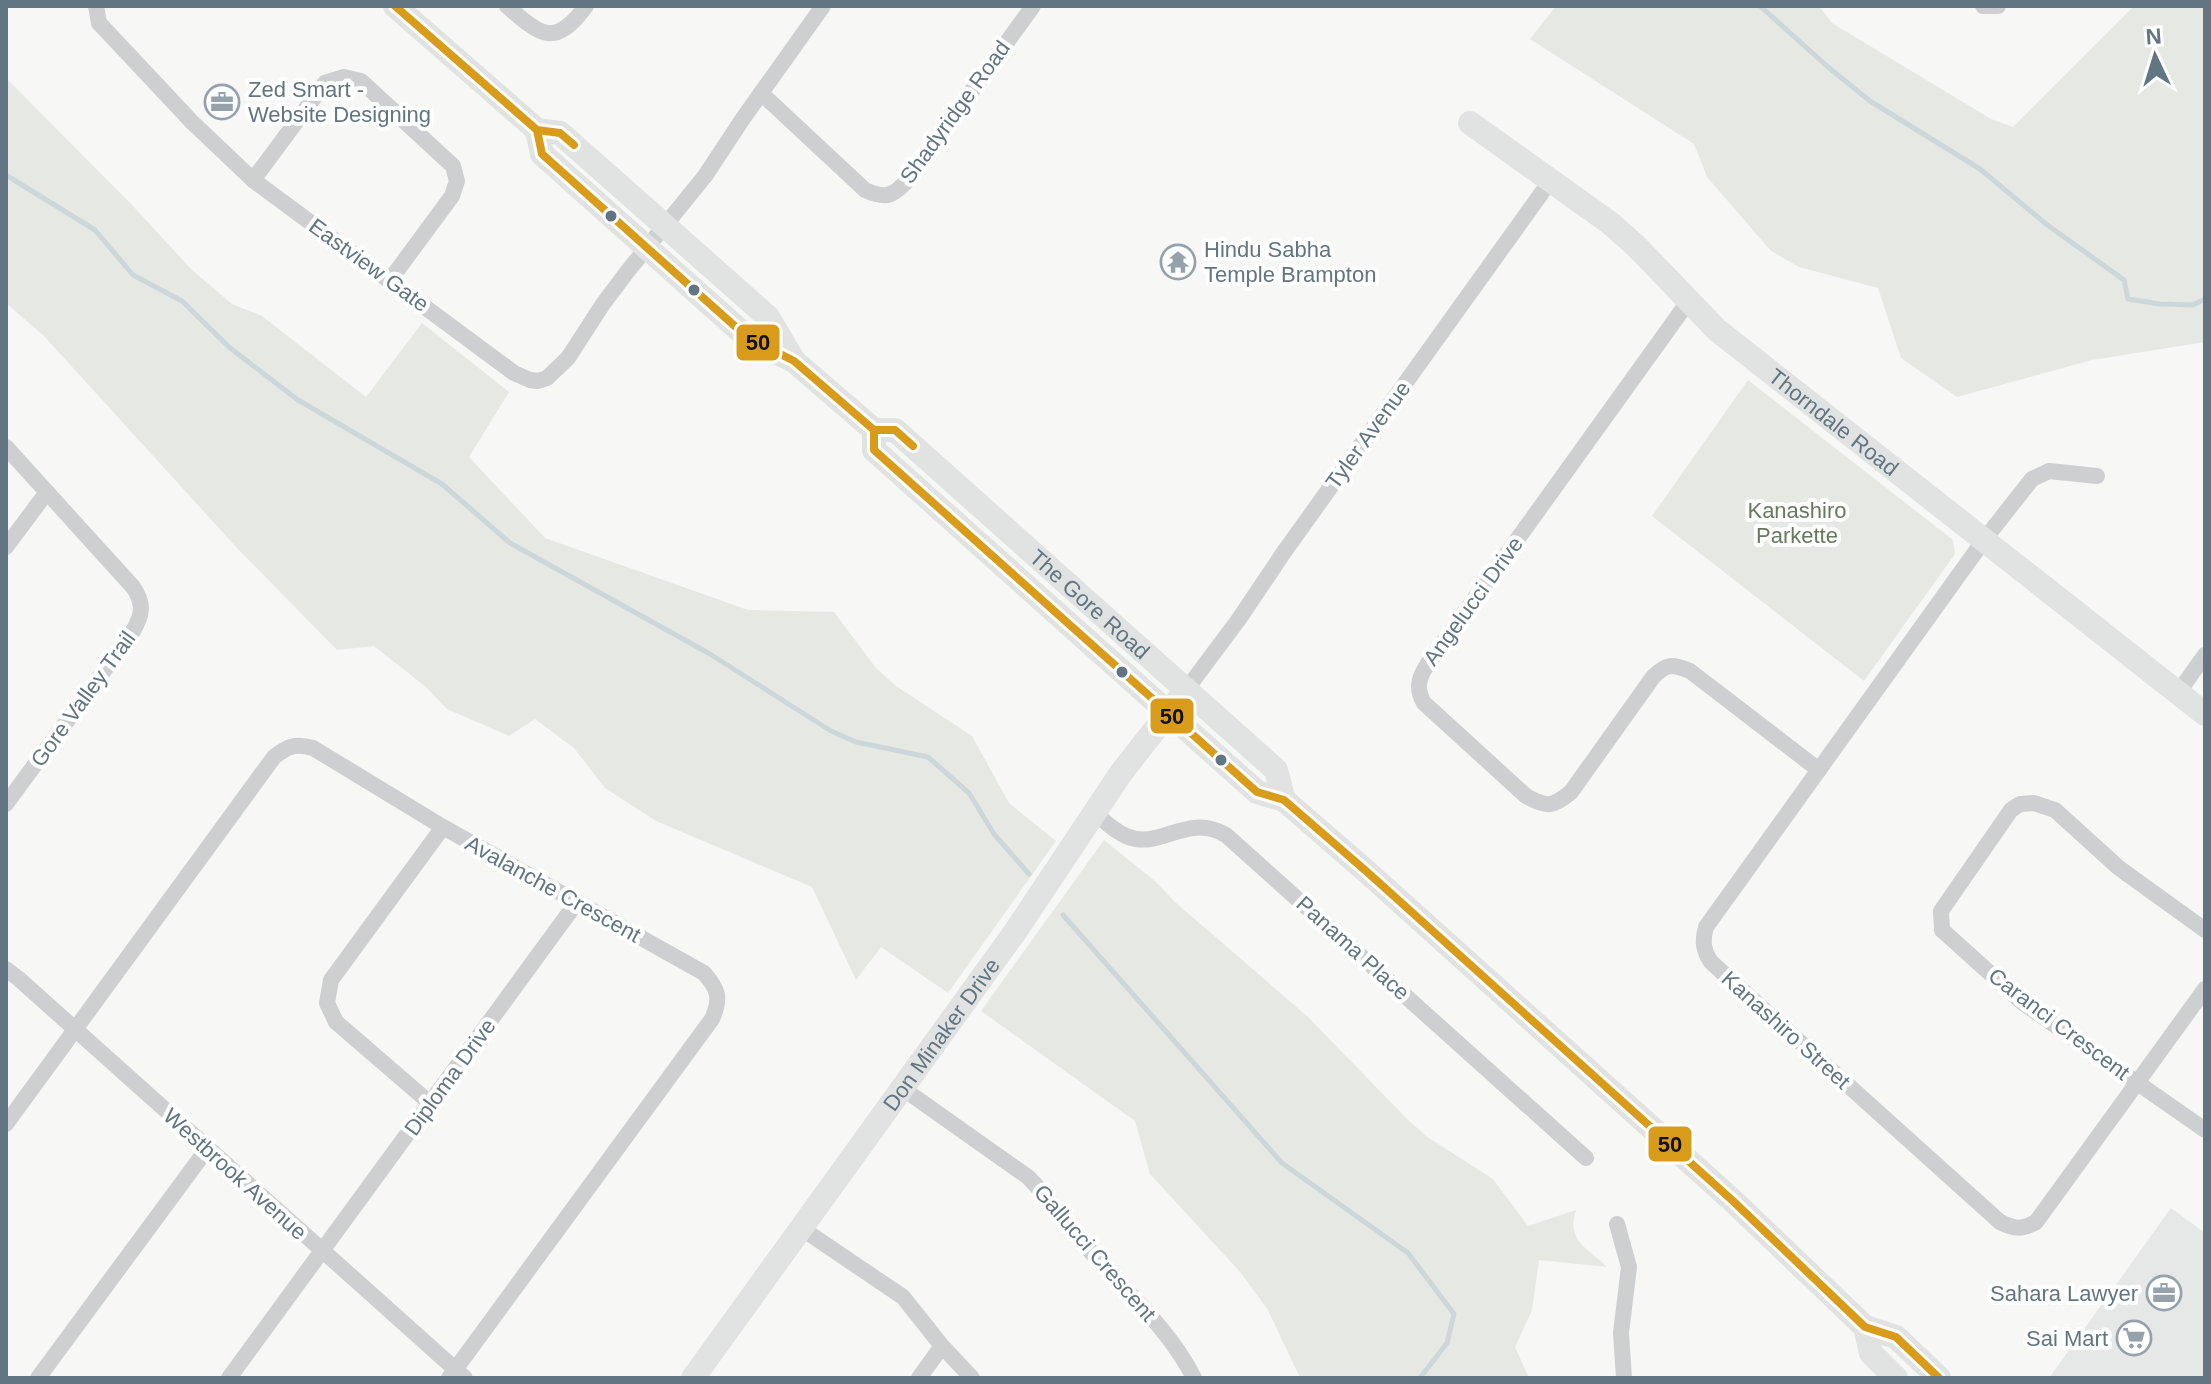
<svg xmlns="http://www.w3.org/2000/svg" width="2211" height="1384" viewBox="0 0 2211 1384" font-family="Helvetica,sans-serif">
	<rect width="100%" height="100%" fill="#f7f7f6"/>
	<path fill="#e6e7e7" d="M 2171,1208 L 2205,1233 L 2205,1378 L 2049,1378 Z"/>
	<g fill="#e6e9e3">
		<path d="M 1556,6 L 1819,6 L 1832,23 L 1991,119 L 2013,127 L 2134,6 L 2205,6 L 2205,342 L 2092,360 L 1957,397 L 1901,358 L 1878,288 L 1799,267 L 1771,251 L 1707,177 L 1694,144 L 1530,39 Z"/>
		<path d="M 6,78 L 133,206 L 191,269 L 232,304 L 262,316 L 366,397 L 422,323 L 509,392 L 469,457 L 545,538 L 748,610 L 834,612 L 876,668 L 896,686 L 972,736 L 1009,803 L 1056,841 L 948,993 L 881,947 L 856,980 L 812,887 L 656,821 L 605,788 L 574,748 L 535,719 L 509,736 L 447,709 L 426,687 L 374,646 L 337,650 L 237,548 L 44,336 L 6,303 Z"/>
		<path d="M 1748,380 L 1953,540 L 1955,554 L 1864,681 L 1652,516 Z"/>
		<path d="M 1104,840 L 1156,882 L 1175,902 L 1308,1017 L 1409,1121 L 1429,1138 L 1493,1179 L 1528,1226 L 1576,1210 C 1566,1243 1589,1248 1607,1267 L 1539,1260 L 1532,1310 L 1515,1347 L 1529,1378 L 1300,1378 L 1268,1310 L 1241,1273 L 1150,1174 L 1135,1121 L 981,1011 Z"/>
	</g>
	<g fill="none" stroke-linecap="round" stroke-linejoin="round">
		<g stroke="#cdd6d9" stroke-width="5">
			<path d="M 1760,6 L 1828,67 L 1870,101 L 1980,169 L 2046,224 L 2124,280 L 2128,299 L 2160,304 L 2193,305 L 2205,299"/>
			<path d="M 6,175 L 95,230 L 133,275 L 182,301 L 230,348 L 298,400 L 442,484 L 510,543 L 710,654 L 831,731 L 856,742 L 928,757 L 969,793 L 994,834 L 1029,874"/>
			<path d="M 1063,915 L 1282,1163 L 1408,1253 L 1454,1314 L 1447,1343 L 1420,1378"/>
		</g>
		<g stroke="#cdcfd0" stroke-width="16">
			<path d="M 96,6 L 99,23 L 192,122 L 253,180 L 514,373 L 530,380 L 538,381 L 547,378 L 568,358 L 603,304 L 627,272 L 705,176 L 744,117 L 823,6"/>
			<path d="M 507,6 C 541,36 555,48 586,6"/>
			<path d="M 1983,6 L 1998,6"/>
			<path d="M 761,93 L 865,190 C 885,199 892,197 907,181 L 1033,6"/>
			<path d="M 253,180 L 325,83 L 344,77 L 361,81 L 453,166 L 457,181 L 452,196 L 390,280"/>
			<path d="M 1688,302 L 1427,665 C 1418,679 1416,689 1424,703 L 1526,796 C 1547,808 1553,807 1571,792 L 1653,677 C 1667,663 1672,664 1690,671 L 1819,770"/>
			<path d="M 6,447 L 133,587 C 144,603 143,614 133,631 L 6,804"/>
			<path d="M 2097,476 L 2049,471 L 2032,479 L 1984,540 L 1706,927 C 1702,941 1703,950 1711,962 L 2000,1222 C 2014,1229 2022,1230 2036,1222 L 2205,989"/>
			<path d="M 6,547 L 47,492"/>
			<path d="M 1186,690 L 1239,619 L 1284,552 L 1551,180"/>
			<path d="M 2178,693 L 2205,655"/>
			<path d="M 1095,813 C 1104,821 1114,831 1126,836 C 1161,851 1186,812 1226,835 L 1586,1158"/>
			<path d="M 2205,930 L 2119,868 L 2055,810 L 2034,803 L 2020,804 L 2011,810 L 1941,911 L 1942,930 L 2023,1003 L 2205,1130"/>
			<path d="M 6,969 L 19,979 L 465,1378"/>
			<path d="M 902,1088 L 1028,1177 C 1049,1198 1065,1222 1084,1244 C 1121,1288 1168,1326 1194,1378"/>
			<path d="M 431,1104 L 336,1022 L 327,1003 L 331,980 L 443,827"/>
			<path d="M 6,1124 L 274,757 C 288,746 296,743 313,748 L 443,827 L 704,973 C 719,990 721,999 712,1019 L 449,1378"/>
			<path d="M 1617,1224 L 1629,1267 L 1621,1333 L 1624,1378"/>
			<path d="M 801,1228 L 903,1297 L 942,1346 L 972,1378"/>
			<path d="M 38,1378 L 207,1149"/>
			<path d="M 229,1378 L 577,902"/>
			<path d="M 919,1378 L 942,1346"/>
		</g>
		<g stroke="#e1e2e2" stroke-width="24">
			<path d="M 395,6 L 537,130 L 560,133 L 768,317 L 794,361"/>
			<path id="s1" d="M 1470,123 L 1610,223 L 1636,246 L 1717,330 L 2205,714"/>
			<path id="s2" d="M 537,130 L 542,154 L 747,337 L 794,361 L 874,430 L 895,430 L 1276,770 L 1284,800"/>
			<path d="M 874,430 L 874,450 L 1257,792 L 1284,800 L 1366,871 L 1733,1201 L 1865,1327 L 1896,1337 L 1939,1378"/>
			<path d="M 1865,1327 L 1871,1353 L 1896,1378"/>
			<path id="s3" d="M 693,1378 L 1015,932 L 1121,773 L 1178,700"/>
		</g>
		<g stroke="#fff" stroke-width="14">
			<g id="bus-1">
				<path d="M 395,6 L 537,130 L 560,133 L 574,145"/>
				<path d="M 537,130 L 542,154 L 747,337 L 794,361 L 874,430 L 895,430 L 913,446"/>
				<path d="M 874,430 L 874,450 L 1257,792 L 1284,800 L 1366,871 L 1733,1201 L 1865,1327 L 1896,1337 L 1939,1378"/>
			</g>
		</g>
		<use href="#bus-1" stroke="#d99c1a" stroke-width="8"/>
	</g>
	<defs>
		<g id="office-ring" transform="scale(1.8)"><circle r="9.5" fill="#fff" stroke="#96a2ab" stroke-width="1.5"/><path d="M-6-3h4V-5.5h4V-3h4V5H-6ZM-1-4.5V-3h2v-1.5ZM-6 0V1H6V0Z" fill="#96a2ab"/></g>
		<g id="temple-ring" transform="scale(1.8)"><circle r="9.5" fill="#fff" stroke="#96a2ab" stroke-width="1.5"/><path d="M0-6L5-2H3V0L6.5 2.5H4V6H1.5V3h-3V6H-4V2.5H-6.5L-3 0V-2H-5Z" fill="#96a2ab"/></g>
		<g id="supermarket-ring" transform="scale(1.8)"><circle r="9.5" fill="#fff" stroke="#96a2ab" stroke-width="1.5"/><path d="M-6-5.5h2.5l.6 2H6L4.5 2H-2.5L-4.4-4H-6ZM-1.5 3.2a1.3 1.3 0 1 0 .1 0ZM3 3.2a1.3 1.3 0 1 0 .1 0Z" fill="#96a2ab"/></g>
	</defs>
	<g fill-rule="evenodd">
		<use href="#office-ring" x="222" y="102"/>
		<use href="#temple-ring" x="1178" y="262"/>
		<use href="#office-ring" x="2164" y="1293"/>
		<use href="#supermarket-ring" x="2134" y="1338"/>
	</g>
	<g fill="#617582" stroke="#fff" stroke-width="3">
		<circle cx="611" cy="216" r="7"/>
		<circle cx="694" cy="290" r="7"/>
		<circle cx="1122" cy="672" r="7"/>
		<circle cx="1221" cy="760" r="7"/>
	</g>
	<g text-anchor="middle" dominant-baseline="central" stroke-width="8" stroke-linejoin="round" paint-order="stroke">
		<g font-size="22" fill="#617582" stroke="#fff" text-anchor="start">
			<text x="248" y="89">Zed Smart -<tspan x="248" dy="25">Website Designing</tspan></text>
			<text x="1204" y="249">Hindu Sabha<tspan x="1204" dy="25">Temple Brampton</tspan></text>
			<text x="2138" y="1293" text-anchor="end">Sahara Lawyer</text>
			<text x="2108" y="1338" text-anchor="end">Sai Mart</text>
		</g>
		<g font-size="22" fill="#617582" stroke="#fff">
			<text transform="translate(955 112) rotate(-54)">Shadyridge Road</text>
			<text transform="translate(369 265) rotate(36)">Eastview Gate</text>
			<text stroke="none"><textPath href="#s1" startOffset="472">Thorndale Road</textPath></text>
			<text transform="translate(1368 435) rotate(-54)">Tyler Avenue</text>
			<text transform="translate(1473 601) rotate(-54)">Angelucci Drive</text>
			<text stroke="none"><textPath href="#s2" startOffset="740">The Gore Road</textPath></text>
			<text transform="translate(83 699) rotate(-54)">Gore Valley Trail</text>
			<text transform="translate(553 889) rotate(29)">Avalanche Crescent</text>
			<text transform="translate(1353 948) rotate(42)">Panama Place</text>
			<text transform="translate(2059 1024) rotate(37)">Caranci Crescent</text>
			<text transform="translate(1786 1030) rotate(42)">Kanashiro Street</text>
			<text stroke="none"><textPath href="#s3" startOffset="424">Don Minaker Drive</textPath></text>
			<text transform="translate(450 1077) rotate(-54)">Diploma Drive</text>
			<text transform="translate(235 1174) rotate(42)">Westbrook Avenue</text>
			<text transform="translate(1095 1253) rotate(49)">Gallucci Crescent</text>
		</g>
		<g font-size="22" fill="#667a60" stroke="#fff">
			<text x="1797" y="510">Kanashiro<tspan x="1797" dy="25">Parkette</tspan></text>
		</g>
	</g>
	<g stroke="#fff" stroke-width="3">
		<rect x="735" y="323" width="46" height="39" rx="8" fill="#d99c1a"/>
		<rect x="1149" y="697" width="46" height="38" rx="8" fill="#d99c1a"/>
		<rect x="1647" y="1125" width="46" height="38" rx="8" fill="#d99c1a"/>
	</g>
	<g font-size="22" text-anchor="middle" font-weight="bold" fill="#111">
		<text x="758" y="350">50</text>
		<text x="1172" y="724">50</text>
		<text x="1670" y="1152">50</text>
	</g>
	<rect width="2211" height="1384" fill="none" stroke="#617582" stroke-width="16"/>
	<g transform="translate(2155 56) rotate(356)" stroke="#ffffff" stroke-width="6" paint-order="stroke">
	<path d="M0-6L14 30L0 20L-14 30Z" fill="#617582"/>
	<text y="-12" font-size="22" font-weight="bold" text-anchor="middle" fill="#617582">N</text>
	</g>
</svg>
